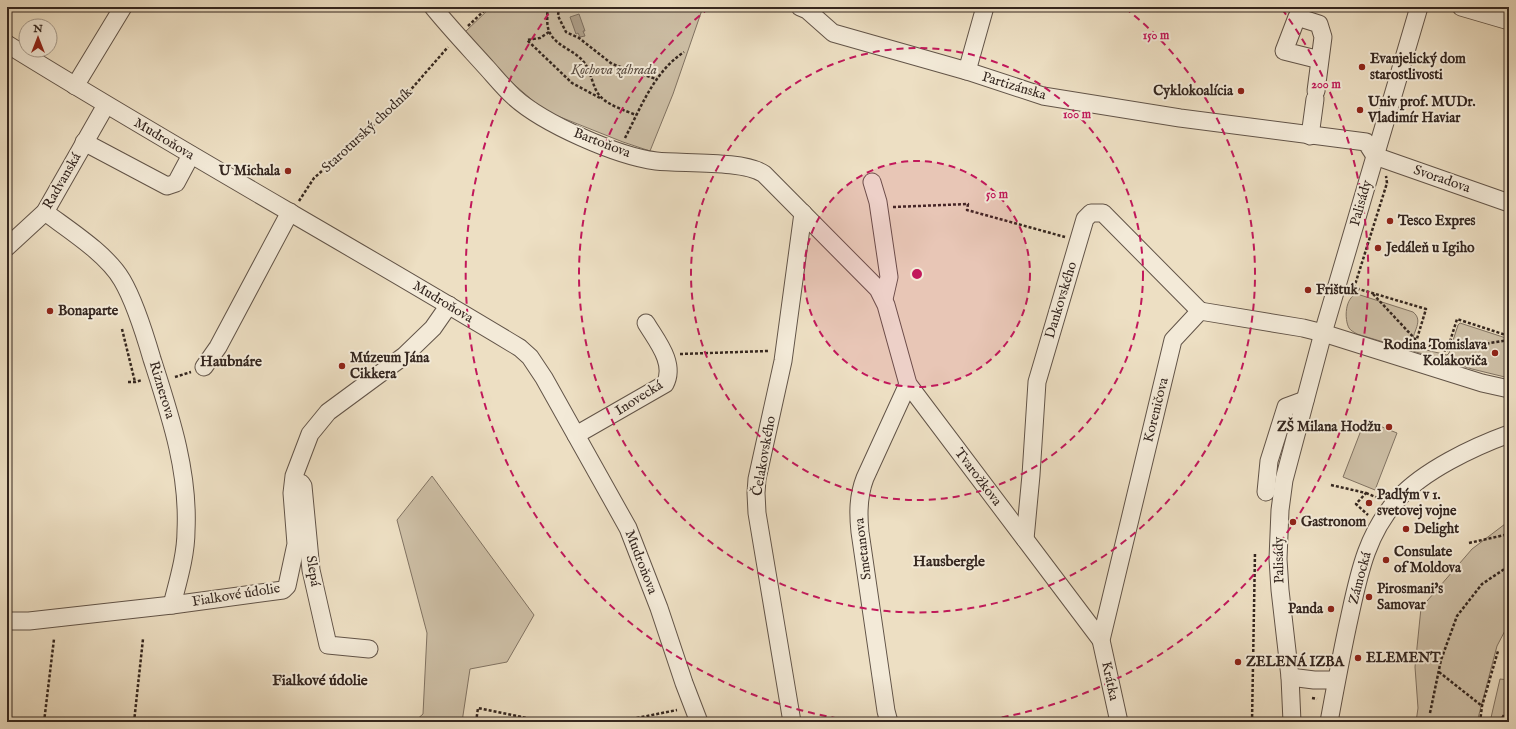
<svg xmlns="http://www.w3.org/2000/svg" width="1516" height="729" viewBox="0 0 1516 729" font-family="'IM FELL English',serif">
	<rect width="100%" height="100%" fill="#eddfc3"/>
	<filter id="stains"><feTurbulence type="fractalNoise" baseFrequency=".005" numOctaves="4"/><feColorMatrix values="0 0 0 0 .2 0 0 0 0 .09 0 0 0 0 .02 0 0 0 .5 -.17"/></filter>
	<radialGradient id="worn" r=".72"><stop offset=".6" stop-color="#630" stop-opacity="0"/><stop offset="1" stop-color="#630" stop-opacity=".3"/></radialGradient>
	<g fill="#cec0a7" stroke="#817363">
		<path d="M 491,7 L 703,7 L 673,94 L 650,151 L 623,142 L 545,111 L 510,81 L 465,32 Z"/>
		<path d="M 1357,294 L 1413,312 C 1426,322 1408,335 1414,347 L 1447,355 L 1449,353 L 1458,325 L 1460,323 L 1509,339 L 1509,378 L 1472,369 L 1357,334 C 1354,332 1351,331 1349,328 C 1344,319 1345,297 1357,294 Z"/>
		<path d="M 1365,420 L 1397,433 L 1375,490 L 1343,477 Z"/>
		<path d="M 432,476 L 534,615 L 507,662 L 470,669 L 462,722 L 414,722 L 423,714 L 427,633 L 397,520 Z"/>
		<path d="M 1509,521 L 1509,623 L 1497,646 L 1477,722 L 1416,722 L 1418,708 L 1415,667 L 1421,608 L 1472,549 Z"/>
		<path d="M 1500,679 L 1509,680 L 1509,722 L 1490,722 Z"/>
	</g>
	<path fill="#aea08b" stroke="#7d6f60" d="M 579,14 L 585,31 L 583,31 L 585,36 L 580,37 L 578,33 L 576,34 L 570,17 Z"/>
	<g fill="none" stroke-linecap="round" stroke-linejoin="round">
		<g stroke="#625448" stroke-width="19">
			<g id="minor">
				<path d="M 433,7 C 450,28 469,48 487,68 C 496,78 504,88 514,97 C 544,124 617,156 656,161 C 682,164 744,160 764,174 L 878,289 L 886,305 L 908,384 L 1101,640"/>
				<path d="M 800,7 L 807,10 L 833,33 L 967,71 L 1043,96 L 1180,118 L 1366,142 L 1375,156"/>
				<path d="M 1461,7 L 1509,21"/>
				<path d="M 7,44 C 176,149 350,245 520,348 L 530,357 L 544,378 L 628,528 L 659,608 L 684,683 L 699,722"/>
				<path d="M 967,71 L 985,7"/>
				<path d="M 75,86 L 123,7"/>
				<path d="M 1316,91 L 1323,37 L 1319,24 L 1297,17 L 1284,51 L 1320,60"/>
				<path d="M 1310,136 L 1315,99"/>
				<path d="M 84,142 L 167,186 L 176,183 L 191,155"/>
				<path d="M 1375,156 L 1509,203"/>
				<path d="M 872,182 L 878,202 L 889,277 L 884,299"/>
				<path d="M 45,212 C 69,230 107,254 122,280 C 135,302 145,335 152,359 C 170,415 189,471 186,531 C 186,555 178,581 172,605"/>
				<path d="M 7,247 L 45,212 L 106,105"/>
				<path d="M 1200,311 L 1303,328 L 1323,333 L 1482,383 L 1509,389"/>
				<path d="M 204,367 L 218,347 L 290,212"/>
				<path d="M 576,435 L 665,384 C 676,363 656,340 646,323"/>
				<path d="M 301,483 L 303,486 L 311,570 L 328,645 L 369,649"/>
				<path d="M 1266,492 L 1269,461 L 1286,407 L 1305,400"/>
				<path d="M 1025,539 L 1031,475 L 1037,382 L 1085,219 L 1091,213 L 1103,213 L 1200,311"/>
				<path d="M 7,621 L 29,621 L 172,605 L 283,590 L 287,586 L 296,544 L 292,493 L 294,476 L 310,434 L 328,412 L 404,356 L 433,328 L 449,305"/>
				<path d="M 1290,677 L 1314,680 L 1336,680"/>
				<path d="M 792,722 L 757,513 L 756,493 L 757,479 L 783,361 L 803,213"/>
				<path d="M 889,722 L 886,711 L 860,532 C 858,513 858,496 865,478 L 908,384"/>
				<path d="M 1119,722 L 1101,640 L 1173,340 L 1200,311"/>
				<path d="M 1292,722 L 1290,677 L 1280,590 L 1278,559 L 1280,510 L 1284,480 L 1323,333 L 1419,7"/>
				<path d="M 1329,722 C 1335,689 1341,657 1348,624 C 1358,579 1365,535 1398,499 C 1423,471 1473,447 1509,434"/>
			</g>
		</g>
		<g stroke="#34261f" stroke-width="2.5" stroke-dasharray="3 2" stroke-linecap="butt">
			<path d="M 547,7 C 548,15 546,24 549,31 C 555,46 574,50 583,61 C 592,71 592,89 601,97 C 608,105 626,111 636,115"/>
			<path d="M 559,7 L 558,16 L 566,32 L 579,38 L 612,64 L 656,79"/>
			<path d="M 468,26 L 488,7"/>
			<path d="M 549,32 L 540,38 L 527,40 L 572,83 L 600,98"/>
			<path d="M 625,138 C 641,107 654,72 684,52"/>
			<path d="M 299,201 L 314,178 L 400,102 L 448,47"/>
			<path d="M 893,207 L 968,204 L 967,210 L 1065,237"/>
			<path d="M 1352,287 L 1426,309 L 1416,342 L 1447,351"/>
			<path d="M 1354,288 L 1387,183 L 1386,176"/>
			<path d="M 1373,294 L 1416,340"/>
			<path d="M 122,329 L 135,382"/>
			<path d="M 1447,350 L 1509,340"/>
			<path d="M 1447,351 L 1457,319 L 1509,336"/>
			<path d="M 680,354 L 768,351"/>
			<path d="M 1506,373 L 1509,365"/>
			<path d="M 175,377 L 191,372"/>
			<path d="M 128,382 L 135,382 L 142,380"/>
			<path d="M 1331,485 L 1366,493 L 1356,504 L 1368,515"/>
			<path d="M 1366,493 L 1380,499"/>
			<path d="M 1469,543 L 1509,534"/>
			<path d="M 1439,672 L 1482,706"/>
			<path d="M 1312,698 L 1317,699"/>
			<path d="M 1430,713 L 1441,660 L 1457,616 L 1482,584 L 1509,566"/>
			<path d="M 44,722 L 54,639"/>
			<path d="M 134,722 L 143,639"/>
			<path d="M 476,722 L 478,708 L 546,722"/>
			<path d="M 582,722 L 584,722"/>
			<path d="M 617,722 L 677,710"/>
			<path d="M 1252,722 L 1255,552"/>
			<path d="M 1480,722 L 1482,706 L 1498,651"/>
			<path d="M 1500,722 L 1509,706"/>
		</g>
		<use href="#minor" stroke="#f3ead8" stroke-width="17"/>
	</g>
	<circle cx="917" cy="274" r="113" fill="#c2185b" fill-opacity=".12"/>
	<g fill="none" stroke="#c2185b" stroke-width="2" stroke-dasharray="7 5">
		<circle cx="917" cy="274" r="113"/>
		<circle cx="917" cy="274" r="226"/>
		<path d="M1125 8A338 338 0 1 1 709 8"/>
		<path d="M862 722A451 451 0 0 1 552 9M1282 9A451 451 0 0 1 972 722"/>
	</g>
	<g fill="#8f2418" stroke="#f3ead8" stroke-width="1.5">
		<circle cx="1362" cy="67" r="4"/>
		<circle cx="1241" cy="91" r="4"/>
		<circle cx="1360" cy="110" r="4"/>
		<circle cx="288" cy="171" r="4"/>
		<circle cx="1390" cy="221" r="4"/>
		<circle cx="1378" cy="248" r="4"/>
		<circle cx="1308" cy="290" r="4"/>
		<circle cx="50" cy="311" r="4"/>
		<circle cx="1495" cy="353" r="4"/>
		<circle cx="342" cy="366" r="4"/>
		<circle cx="1389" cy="427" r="4"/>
		<circle cx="1369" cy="503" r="4"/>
		<circle cx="1293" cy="522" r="4"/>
		<circle cx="1406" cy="529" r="4"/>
		<circle cx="1386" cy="560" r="4"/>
		<circle cx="1369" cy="597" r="4"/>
		<circle cx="1331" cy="609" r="4"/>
		<circle cx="1358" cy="658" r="4"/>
		<circle cx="1238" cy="662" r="4"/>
	</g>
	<g text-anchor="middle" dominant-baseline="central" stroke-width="4" stroke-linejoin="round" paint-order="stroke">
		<g font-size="14" font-weight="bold" fill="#34261f" stroke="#f3ead8" text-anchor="start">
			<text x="1370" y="59">Evanjelický dom<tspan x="1370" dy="16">starostlivosti</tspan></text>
			<text x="1233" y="91" text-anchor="end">Cyklokoalícia</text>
			<text x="1368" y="102">Univ prof. MUDr.<tspan x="1368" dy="16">Vladimír Haviar</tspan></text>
			<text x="280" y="171" text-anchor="end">U Michala</text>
			<text x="1398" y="221">Tesco Expres</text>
			<text x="1386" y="248">Jedáleň u Igiho</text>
			<text x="1316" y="290">Frištuk</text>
			<text x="58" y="311">Bonaparte</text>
			<text x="1487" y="345" text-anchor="end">Rodina Tomislava<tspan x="1487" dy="16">Kolakoviča</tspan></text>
			<text x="350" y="358">Múzeum Jána<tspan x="350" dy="16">Cikkera</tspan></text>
			<text x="1381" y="427" text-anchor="end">ZŠ Milana Hodžu</text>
			<text x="1377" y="495">Padlým v 1.<tspan x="1377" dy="16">svetovej vojne</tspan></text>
			<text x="1301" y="522">Gastronom</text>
			<text x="1414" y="529">Delight</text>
			<text x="1394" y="552">Consulate<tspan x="1394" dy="16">of Moldova</tspan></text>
			<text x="1377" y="589">Pirosmani's<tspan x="1377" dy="16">Samovar</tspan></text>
			<text x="1323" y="609" text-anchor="end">Panda</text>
			<text x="1366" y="658">ELEMENT</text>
			<text x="1246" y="662">ZELENÁ IZBA</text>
		</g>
		<g font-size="14" font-style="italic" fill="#5a4c41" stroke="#f3ead8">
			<text x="614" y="70">Kochova záhrada</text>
		</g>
		<g font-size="14" fill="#34261f" stroke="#f3ead8">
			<text transform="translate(1014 86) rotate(17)">Partizánska</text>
			<text transform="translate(367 130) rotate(-43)">Staroturský chodník</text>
			<text transform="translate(164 139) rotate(31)">Mudroňova</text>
			<text transform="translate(602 143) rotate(21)">Bartoňova</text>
			<text transform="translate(1442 179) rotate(19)">Svoradova</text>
			<text transform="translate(62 181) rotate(-60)">Radvanská</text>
			<text transform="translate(1361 203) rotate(-74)">Palisády</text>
			<text transform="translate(1061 300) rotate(-73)">Dankovského</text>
			<text transform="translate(443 302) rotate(31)">Mudroňova</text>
			<text transform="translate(162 390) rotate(73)">Riznerova</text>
			<text transform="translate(639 398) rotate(-32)">Inovecká</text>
			<text transform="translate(1156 410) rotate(-76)">Koreničova</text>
			<text transform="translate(764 456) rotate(-80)">Čelakovského</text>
			<text transform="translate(978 477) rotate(53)">Tvarožkova</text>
			<text transform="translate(863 549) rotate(-97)">Smetanova</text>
			<text transform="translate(1279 560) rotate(-91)">Palisády</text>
			<text transform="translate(641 562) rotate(69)">Mudroňova</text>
			<text transform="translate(313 571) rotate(81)">Slepá</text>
			<text transform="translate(1360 578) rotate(-75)">Zámocká</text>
			<text transform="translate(236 595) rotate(-9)">Fialkové údolie</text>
			<text transform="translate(1110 681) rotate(78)">Krátka</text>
		</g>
		<g font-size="15" font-weight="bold" fill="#34261f" stroke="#f3ead8">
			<text x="231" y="361">Haubnáre</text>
			<text x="949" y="561">Hausbergle</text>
			<text x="320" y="680">Fialkové údolie</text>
		</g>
	</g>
	<circle cx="917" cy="274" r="6" fill="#c2185b" stroke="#f3ead8" stroke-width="2"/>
	<g font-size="12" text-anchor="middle" font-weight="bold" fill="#c2185b" stroke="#f3ead8" stroke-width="4" stroke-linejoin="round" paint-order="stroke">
		<text x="1156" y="39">150 m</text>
		<text x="1326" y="88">200 m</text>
		<text x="1077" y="118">100 m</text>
		<text x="997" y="198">50 m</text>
	</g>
	<rect width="1516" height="729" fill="none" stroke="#eddfc3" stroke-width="24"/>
	<rect x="8" y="8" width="1500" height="713" fill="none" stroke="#34261f" stroke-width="2"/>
	<rect x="12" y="12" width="1492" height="705" fill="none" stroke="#34261f"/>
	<g transform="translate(38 38)"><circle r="19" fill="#f3ead8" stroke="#a79c8e"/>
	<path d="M0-3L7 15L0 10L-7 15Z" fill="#8f2418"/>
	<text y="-6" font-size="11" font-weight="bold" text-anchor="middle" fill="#34261f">N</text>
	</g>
	<rect width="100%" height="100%" filter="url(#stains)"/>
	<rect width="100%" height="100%" fill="url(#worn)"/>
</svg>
